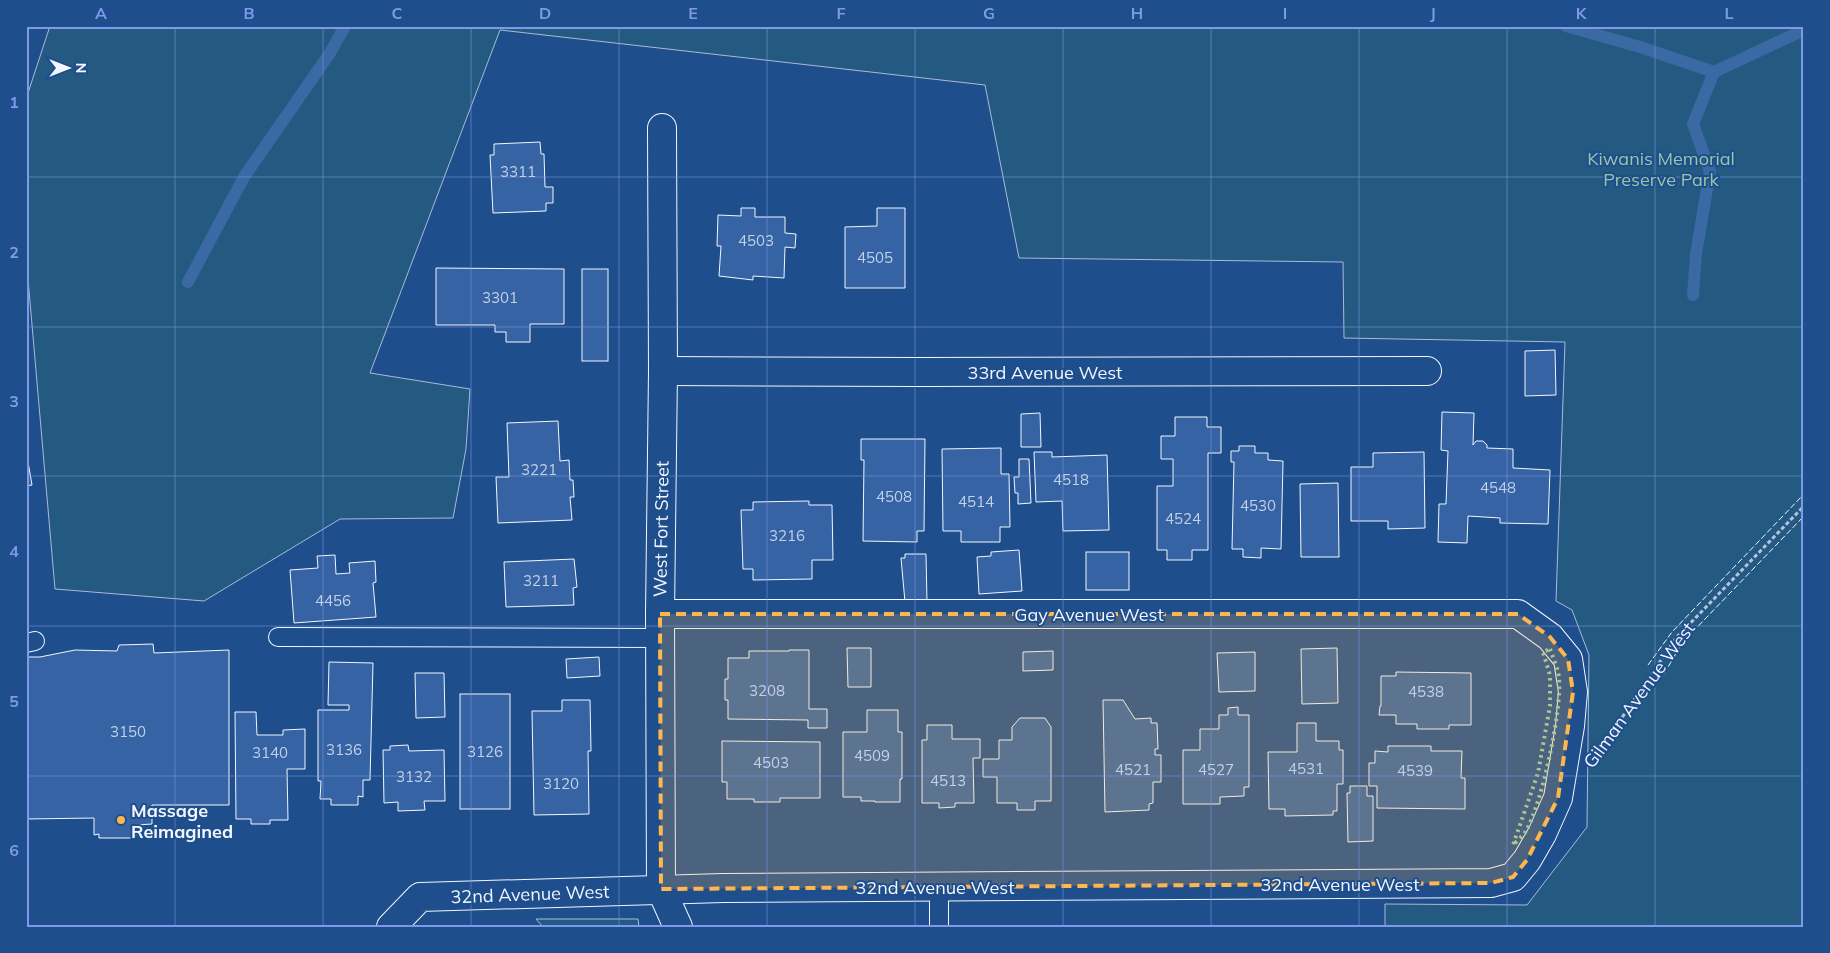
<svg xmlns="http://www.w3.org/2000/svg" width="1830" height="953" viewBox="0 0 1830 953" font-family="Mulish,sans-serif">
	<rect width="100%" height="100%" fill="#1f4e8c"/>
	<g fill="#245a82" stroke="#a8bbd7">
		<path d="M 50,26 L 1804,26 L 1804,927 L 1385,927 L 1385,904 L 1527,905 L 1587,827 L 1589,655 L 1572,610 L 1556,601 L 1565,342 L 1344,338 L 1343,262 L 1019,258 L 985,85 L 500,30 L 370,373 L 470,389 L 466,449 L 453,518 L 340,519 L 204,601 L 55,589 L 26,256 L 26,99 Z"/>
		<path d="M 536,919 L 638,919 L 639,927 L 543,927 Z"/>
	</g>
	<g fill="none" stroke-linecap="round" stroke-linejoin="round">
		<g stroke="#3b69a3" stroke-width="12">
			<path d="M 1566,26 L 1640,47 L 1714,72 L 1804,30"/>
			<path d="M 188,282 L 244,177 L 330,53 L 345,26"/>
			<path d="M 1693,295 L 1696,254 L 1710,171 L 1693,124 L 1714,72"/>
		</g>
	</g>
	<g fill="#3563a3" stroke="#f2f6ff">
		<path d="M 540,142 L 541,154 L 544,154 L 545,187 L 553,187 L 553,203 L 546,203 L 546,211 L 493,213 L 490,155 L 494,155 L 494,144 Z"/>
		<path d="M 741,208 L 755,208 L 755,217 L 785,217 L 785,233 L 796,234 L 795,248 L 785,247 L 784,278 L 753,276 L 753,280 L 719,276 L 721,246 L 717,246 L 718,215 L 741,216 Z"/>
		<path d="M 877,208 L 905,208 L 905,288 L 845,288 L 845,227 L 877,226 Z"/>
		<path d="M 436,268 L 564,269 L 564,324 L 530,324 L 530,342 L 506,342 L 506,332 L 495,332 L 495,325 L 436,325 Z"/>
		<rect x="582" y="269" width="26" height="92"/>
		<path d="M 1555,350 L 1556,395 L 1525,396 L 1525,351 Z"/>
		<path d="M 1442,412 L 1474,413 L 1473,445 L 1476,441 L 1483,441 L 1487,445 L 1487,448 L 1513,449 L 1513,468 L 1550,470 L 1548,524 L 1500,523 L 1500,518 L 1468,516 L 1467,543 L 1438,542 L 1439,504 L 1446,504 L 1448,451 L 1441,450 Z"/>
		<path d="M 1040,413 L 1041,447 L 1021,447 L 1021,414 Z"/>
		<path d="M 1175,417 L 1207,417 L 1207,427 L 1221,427 L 1221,453 L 1208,453 L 1208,550 L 1192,550 L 1192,560 L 1167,560 L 1167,550 L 1157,550 L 1157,486 L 1173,486 L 1173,459 L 1161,459 L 1161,436 L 1175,436 Z"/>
		<path d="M 558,421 L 560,461 L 569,460 L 570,480 L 573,480 L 574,497 L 570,497 L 572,520 L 498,523 L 496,477 L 509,477 L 507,423 Z"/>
		<path d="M 861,439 L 925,439 L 924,531 L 917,531 L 917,542 L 863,541 L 864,460 L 861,460 Z"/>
		<path d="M 1239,446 L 1255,446 L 1255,453 L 1268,453 L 1268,460 L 1283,461 L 1281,549 L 1261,548 L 1261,558 L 1243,557 L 1243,549 L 1232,549 L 1234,462 L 1231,462 L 1231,451 L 1239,451 Z"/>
		<path d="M 1001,448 L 1001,474 L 1009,474 L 1010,527 L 1000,527 L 1000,542 L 961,542 L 961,531 L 943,531 L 942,449 Z"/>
		<path d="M 26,450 L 32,485 L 26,486 Z"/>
		<path d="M 1034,452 L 1052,452 L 1052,457 L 1107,455 L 1109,530 L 1063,531 L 1062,501 L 1036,502 Z"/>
		<path d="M 1424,452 L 1425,528 L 1388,529 L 1388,521 L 1351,521 L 1351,467 L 1373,467 L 1373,453 Z"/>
		<path d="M 1019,459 L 1029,459 L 1031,503 L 1018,504 L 1018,493 L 1015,493 L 1014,477 L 1019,477 Z"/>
		<path d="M 1338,483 L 1339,557 L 1301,557 L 1300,484 Z"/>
		<path d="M 809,501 L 809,505 L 832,505 L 833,560 L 812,560 L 812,579 L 753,580 L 753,569 L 743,569 L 741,510 L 753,510 L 753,502 Z"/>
		<path d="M 1019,550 L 1022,591 L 979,594 L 977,557 L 991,556 L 991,552 Z"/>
		<rect x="1086" y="552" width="43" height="38"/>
		<path d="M 905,554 L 926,554 L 927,602 L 905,602 L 901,558 L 905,558 Z"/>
		<path d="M 335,555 L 336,574 L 350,573 L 349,563 L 375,561 L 376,582 L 373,583 L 376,617 L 294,623 L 290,570 L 318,568 L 317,556 Z"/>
		<path d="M 574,559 L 577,587 L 573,588 L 574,605 L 506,607 L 504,562 Z"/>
		<path d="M 153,644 L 154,653 L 229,650 L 229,805 L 152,805 L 152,824 L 137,825 L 137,835 L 132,835 L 132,838 L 99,838 L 99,834 L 94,835 L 94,818 L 26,819 L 26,657 L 40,657 L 75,650 L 117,651 L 119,645 Z"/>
		<path d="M 847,648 L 871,648 L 871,687 L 848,687 Z"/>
		<path d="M 1337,648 L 1338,703 L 1302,704 L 1301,649 Z"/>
		<path d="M 789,650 L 809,650 L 809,709 L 827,709 L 827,728 L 808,728 L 808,720 L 728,719 L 728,700 L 725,700 L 725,679 L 728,679 L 728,658 L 749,658 L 749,651 L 789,651 Z"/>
		<path d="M 1053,651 L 1053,670 L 1023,671 L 1023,652 Z"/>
		<path d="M 1255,652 L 1255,691 L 1219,692 L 1217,653 Z"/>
		<path d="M 599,657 L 600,676 L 567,678 L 566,659 Z"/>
		<path d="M 329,662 L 373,663 L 370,780 L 363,780 L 363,797 L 358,796 L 358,805 L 331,805 L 331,799 L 320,799 L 321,781 L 318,781 L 318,710 L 349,710 L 349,705 L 328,705 Z"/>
		<path d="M 1396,672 L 1471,673 L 1471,725 L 1449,725 L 1449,729 L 1417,729 L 1417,724 L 1396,724 L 1396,715 L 1379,715 L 1380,706 L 1381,706 L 1381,676 L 1396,676 Z"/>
		<path d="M 415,673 L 444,673 L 445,717 L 416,718 Z"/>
		<rect x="460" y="694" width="50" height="115"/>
		<path d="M 562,700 L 590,700 L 591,751 L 588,751 L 589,814 L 534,815 L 532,711 L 562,711 Z"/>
		<path d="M 1103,700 L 1123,700 L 1135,719 L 1151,718 L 1151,723 L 1157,723 L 1158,749 L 1155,749 L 1155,755 L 1161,755 L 1161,782 L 1153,782 L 1153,803 L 1149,804 L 1149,810 L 1105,812 Z"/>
		<path d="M 1238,707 L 1238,715 L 1249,715 L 1249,787 L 1244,787 L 1244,796 L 1220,797 L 1220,804 L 1183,804 L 1183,750 L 1200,750 L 1200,729 L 1219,729 L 1219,715 L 1228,715 L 1228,708 Z"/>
		<path d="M 867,710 L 898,710 L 898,732 L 902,732 L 902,779 L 900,779 L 900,802 L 875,802 L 875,801 L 861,801 L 861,797 L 843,797 L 843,732 L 867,732 Z"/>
		<path d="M 235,712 L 256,712 L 257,735 L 283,735 L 283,730 L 305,729 L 305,769 L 287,769 L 288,820 L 270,820 L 270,824 L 251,824 L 251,819 L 236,819 Z"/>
		<path d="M 1020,718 L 1045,718 L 1051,727 L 1051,801 L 1035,801 L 1035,810 L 1017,810 L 1017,803 L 997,803 L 997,777 L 983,777 L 983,759 L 999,759 L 999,740 L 1012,740 L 1012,727 Z"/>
		<path d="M 1297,723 L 1316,723 L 1316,741 L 1339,741 L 1339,750 L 1343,750 L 1343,784 L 1337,784 L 1337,811 L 1333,811 L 1333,815 L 1285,816 L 1285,809 L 1269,809 L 1268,752 L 1297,752 Z"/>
		<path d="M 927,725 L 952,725 L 952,739 L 980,739 L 980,758 L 973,758 L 974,803 L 955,803 L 955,807 L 939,808 L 939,803 L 922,803 L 922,740 L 927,740 Z"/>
		<path d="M 722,741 L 820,742 L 820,798 L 780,798 L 780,802 L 754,802 L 754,799 L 727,799 L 727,782 L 722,782 Z"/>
		<path d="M 408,745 L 409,751 L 444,750 L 445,801 L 424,801 L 425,810 L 398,811 L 398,802 L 384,803 L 383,750 L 390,750 L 390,746 Z"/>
		<path d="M 1388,746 L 1431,746 L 1431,751 L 1462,751 L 1461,778 L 1465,778 L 1465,809 L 1377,808 L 1377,786 L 1369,786 L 1369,763 L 1375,763 L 1375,751 L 1388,752 Z"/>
		<path d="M 1350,786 L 1367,786 L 1367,796 L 1373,796 L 1373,841 L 1348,842 L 1347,793 L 1350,793 Z"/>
	</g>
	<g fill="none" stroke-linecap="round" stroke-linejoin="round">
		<g stroke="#f2f6ff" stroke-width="20">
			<g id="lane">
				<path d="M 278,637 L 660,638"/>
				<path d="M 26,643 L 35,641"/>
				<path d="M 939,887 L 939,927"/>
			</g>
		</g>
		<g stroke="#f2f6ff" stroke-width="30">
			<g id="street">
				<path d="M 662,128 L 663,371 L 660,614 L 661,889 L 678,927"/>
				<path d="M 663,371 L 920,372 L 1427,371"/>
				<path d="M 391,927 L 420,897 L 723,888 L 1491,883 L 1513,877 L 1527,860 L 1542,834 L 1558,798 L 1570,726 L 1573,692 L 1568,659 L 1550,637 L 1518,614 L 660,614"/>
			</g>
		</g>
		<path stroke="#b3c4dc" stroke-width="3" stroke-dasharray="4 2.5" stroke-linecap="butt" d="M 1604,744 L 1676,638 L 1804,506"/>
		<use href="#lane" stroke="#1f4e8c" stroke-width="18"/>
		<use href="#street" stroke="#1f4e8c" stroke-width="28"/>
		<path stroke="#97c8a6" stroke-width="4" stroke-dasharray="2.5 4" stroke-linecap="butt" d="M 1550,649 C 1553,658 1558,668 1559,678 C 1562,710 1542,803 1526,831 C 1523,836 1517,841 1513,845 L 1538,773 L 1550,706 L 1550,675 L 1543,652 Z"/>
		<g stroke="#f2f6ff" stroke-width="1" stroke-dasharray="6 2.5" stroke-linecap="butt">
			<path d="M 1648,665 L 1672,632 L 1804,494"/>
			<path d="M 1664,674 L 1682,643 L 1804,516"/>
		</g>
	</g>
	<path fill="#ffb74d" fill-opacity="0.2" stroke="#ffb74d" stroke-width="4" stroke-dasharray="10 6" stroke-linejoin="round" d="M 660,614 L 1518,614 L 1550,637 L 1568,659 L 1573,692 L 1558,798 L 1527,860 L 1513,877 L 1491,883 L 661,889 Z"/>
	<path fill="none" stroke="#7d9aea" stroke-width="1" stroke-opacity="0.55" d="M 175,26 L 175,927M 323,26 L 323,927M 471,26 L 471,927M 619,26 L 619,927M 767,26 L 767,927M 915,26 L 915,927M 1063,26 L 1063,927M 1211,26 L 1211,927M 1359,26 L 1359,927M 1507,26 L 1507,927M 1655,26 L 1655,927M 26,177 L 1804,177M 26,327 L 1804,327M 26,476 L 1804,476M 26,626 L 1804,626M 26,776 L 1804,776"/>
	<circle fill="#ffb74d" stroke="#1f4e8c" stroke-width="2" cx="121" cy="820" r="5"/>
	<g text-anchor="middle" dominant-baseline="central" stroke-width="4" stroke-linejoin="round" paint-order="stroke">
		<g font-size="15" fill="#c3d1e8">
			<text x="518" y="171">3311</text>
			<text x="756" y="240">4503</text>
			<text x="875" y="257">4505</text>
			<text x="500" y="297">3301</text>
			<text x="539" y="469">3221</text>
			<text x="1071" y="479">4518</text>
			<text x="1498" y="487">4548</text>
			<text x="894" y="496">4508</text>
			<text x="976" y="501">4514</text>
			<text x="1258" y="505">4530</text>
			<text x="1183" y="518">4524</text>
			<text x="787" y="535">3216</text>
			<text x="541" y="580">3211</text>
			<text x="333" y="600">4456</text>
			<text x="767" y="690">3208</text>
			<text x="1426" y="691">4538</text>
			<text x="128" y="731">3150</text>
			<text x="344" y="749">3136</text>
			<text x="485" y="751">3126</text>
			<text x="270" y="752">3140</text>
			<text x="872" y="755">4509</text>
			<text x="771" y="762">4503</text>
			<text x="1306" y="768">4531</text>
			<text x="1133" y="769">4521</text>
			<text x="1216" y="769">4527</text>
			<text x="1415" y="770">4539</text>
			<text x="414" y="776">3132</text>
			<text x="948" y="780">4513</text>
			<text x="561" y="783">3120</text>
		</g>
		<g font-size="18" fill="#97c8a6" stroke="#1f4e8c">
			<text x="1661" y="158">Kiwanis Memorial<tspan x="1661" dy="21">Preserve Park</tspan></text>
		</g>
		<g font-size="18" fill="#f2f6ff" stroke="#1f4e8c">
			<text x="1045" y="372">33rd Avenue West</text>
			<text transform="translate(661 529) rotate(-89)">West Fort Street</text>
			<text x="1089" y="614">Gay Avenue West</text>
			<text transform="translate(1639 695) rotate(-54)">Gilman Avenue West</text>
			<text x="1340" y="884">32nd Avenue West</text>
			<text x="935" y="887">32nd Avenue West</text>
			<text transform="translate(530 894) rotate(-2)">32nd Avenue West</text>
		</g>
		<g font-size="18" font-weight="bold" fill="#f2f6ff" stroke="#1f4e8c" text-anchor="start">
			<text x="131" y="810">Massage<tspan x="131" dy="21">Reimagined</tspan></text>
		</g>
	</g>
	<rect width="1830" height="953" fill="none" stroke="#1f4e8c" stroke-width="55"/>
	<g transform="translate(68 68) rotate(90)" stroke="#1f4e8c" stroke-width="4" paint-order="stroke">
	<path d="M0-4L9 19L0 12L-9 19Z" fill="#f2f6ff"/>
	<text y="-8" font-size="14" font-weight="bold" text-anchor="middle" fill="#f2f6ff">N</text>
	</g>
	<rect x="28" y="28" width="1774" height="898" fill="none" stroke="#7d9aea" stroke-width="2"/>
	<g font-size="16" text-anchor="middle" font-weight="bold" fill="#7d9aea">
		<text x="101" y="19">A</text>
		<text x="249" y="19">B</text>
		<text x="397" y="19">C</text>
		<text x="545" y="19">D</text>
		<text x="693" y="19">E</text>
		<text x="841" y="19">F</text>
		<text x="989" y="19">G</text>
		<text x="1137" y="19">H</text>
		<text x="1285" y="19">I</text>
		<text x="1433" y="19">J</text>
		<text x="1581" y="19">K</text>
		<text x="1729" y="19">L</text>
		<text x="14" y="108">1</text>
		<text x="14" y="258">2</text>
		<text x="14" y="407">3</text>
		<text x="14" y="557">4</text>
		<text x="14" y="707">5</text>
		<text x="14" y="856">6</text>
	</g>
</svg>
